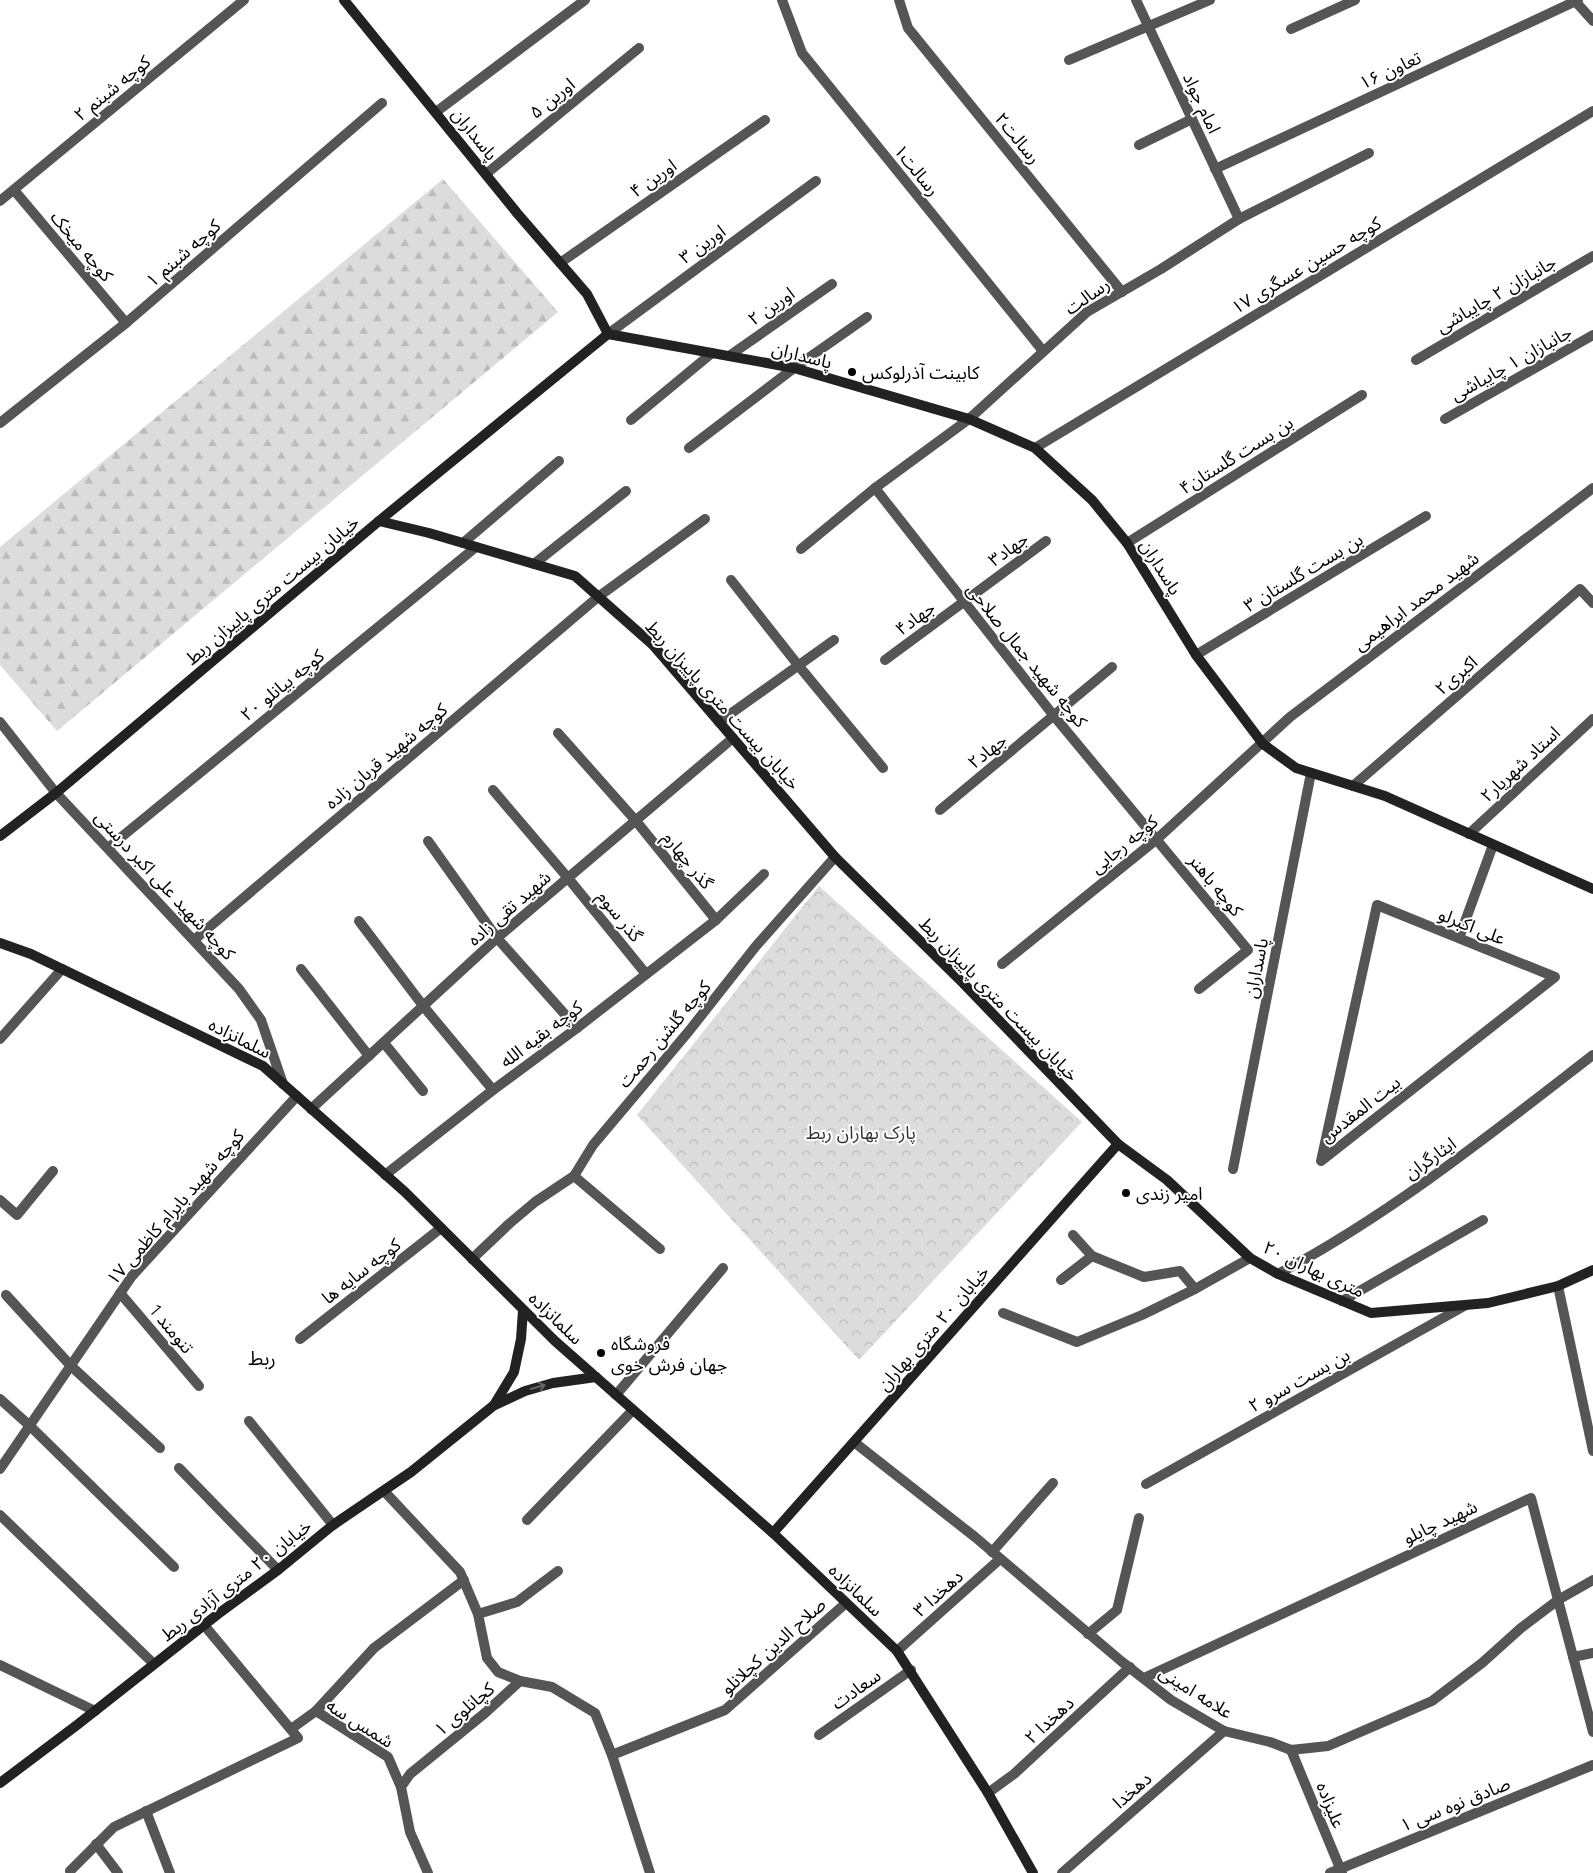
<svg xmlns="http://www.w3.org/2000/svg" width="1593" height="1873" viewBox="0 0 1593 1873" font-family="Quicksand,'Noto Sans Arabic',sans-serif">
	<defs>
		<pattern id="forest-firs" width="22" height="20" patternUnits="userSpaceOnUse" patternTransform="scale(1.25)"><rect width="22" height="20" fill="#dcdcdc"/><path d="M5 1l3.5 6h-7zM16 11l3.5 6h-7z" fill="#bbb"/></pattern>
		<pattern id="park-crowns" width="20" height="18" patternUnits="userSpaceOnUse" patternTransform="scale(1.25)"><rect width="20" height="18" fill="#dcdcdc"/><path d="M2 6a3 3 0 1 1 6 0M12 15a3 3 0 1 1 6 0" fill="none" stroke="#bbb"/></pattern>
	</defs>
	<rect width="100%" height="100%" fill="#fff"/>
	<path fill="url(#forest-firs)" d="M 443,179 L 558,312 L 57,731 L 0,665 L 0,547 Z"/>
	<path fill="url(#park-crowns)" d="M 819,886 L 1082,1122 L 859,1360 L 637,1115 Z"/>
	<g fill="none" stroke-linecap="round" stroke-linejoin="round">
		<g stroke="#555" stroke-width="10">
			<path d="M 782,0 L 802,53 L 1043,351"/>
			<path d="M 899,0 L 908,28 L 1122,292"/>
			<path d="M 1136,0 L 1239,219"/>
			<path d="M 1575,1 L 1593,21"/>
			<path d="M 1291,29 L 1355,0"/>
			<path d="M 1069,60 L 1210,0"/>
			<path d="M 436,112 L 585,0"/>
			<path d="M 1139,145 L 1192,119"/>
			<path d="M 1215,169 L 1578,0"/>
			<path d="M 486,174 L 639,48"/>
			<path d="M 14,190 L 126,323"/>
			<path d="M 0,201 L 244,0"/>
			<path d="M 560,263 L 765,120"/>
			<path d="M 608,334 L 816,181"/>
			<path d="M 729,356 L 832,284"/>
			<path d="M 1416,360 L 1593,256"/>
			<path d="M 1445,419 L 1593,335"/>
			<path d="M 631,420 L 712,353"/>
			<path d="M 0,423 L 126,323 L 382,103"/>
			<path d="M 689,448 L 794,368 L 867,317"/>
			<path d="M 1035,448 L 1593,111"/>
			<path d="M 875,488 L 1054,716 L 1248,950 L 1199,989"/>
			<path d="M 463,543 L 559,461"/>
			<path d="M 1127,543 L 1362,395"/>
			<path d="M 801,549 L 875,488 L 969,419 L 1087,312 L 1161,269 L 1239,219 L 1369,153"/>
			<path d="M 534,564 L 626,491"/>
			<path d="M 731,580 L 798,665 L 883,768"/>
			<path d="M 1196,655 L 1426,516"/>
			<path d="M 885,660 L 1046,541"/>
			<path d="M 0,722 L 56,793 L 239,989 L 261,1020 L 283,1084"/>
			<path d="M 719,722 L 834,640"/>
			<path d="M 558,733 L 636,821 L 716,920"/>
			<path d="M 1353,786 L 1580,589 L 1593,603"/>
			<path d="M 493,790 L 568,878 L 646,974"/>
			<path d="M 940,810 L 1112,667"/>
			<path d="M 1469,834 L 1593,719"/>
			<path d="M 428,841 L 497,938 L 577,1028"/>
			<path d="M 108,848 L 476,547"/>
			<path d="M 1377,905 L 1555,977 L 1321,1161 Z"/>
			<path d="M 359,921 L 424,1007 L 493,1090"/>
			<path d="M 1459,938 L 1493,845"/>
			<path d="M 194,940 L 598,597 L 705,519"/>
			<path d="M 1002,964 L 1157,839 L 1290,717 L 1593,488"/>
			<path d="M 301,969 L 369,1056"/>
			<path d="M 0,1039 L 62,969"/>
			<path d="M 384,1043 L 423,1091"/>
			<path d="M 311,1109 L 497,938 L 733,738"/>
			<path d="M 1233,1169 L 1311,773"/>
			<path d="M 385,1175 L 493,1090 L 577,1028 L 716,920 L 764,874"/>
			<path d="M 574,1176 L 660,1249"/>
			<path d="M 0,1200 L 17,1215 L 53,1171"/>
			<path d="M 1073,1235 L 1092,1256 L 1144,1277 L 1180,1271 L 1195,1289 L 1250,1258"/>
			<path d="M 472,1259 L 510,1223 L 535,1202 L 574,1176 L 593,1145 L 689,1031 L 756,946 L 835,857"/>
			<path d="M 1278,1274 C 1391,1214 1492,1133 1593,1055"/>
			<path d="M 1061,1280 L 1092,1256"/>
			<path d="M 1558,1286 L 1593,1451"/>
			<path d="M 120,1293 L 199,1386"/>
			<path d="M 6,1295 L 71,1366 L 160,1448"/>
			<path d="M 1342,1301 L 1483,1220"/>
			<path d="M 1003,1313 L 1077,1342 L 1142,1315 L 1195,1289"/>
			<path d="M 300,1339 L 441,1228"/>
			<path d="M 616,1395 L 723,1268"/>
			<path d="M 0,1399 L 30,1426 L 174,1567"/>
			<path d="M 249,1421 L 333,1525"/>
			<path d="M 854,1442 L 975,1537 L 1121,1661 L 1171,1700 L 1224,1731 L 1270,1742 L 1291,1750 L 1328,1746 L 1432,1701 L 1482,1663 L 1521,1628 L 1558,1600 L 1593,1580"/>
			<path d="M 179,1468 L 278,1570"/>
			<path d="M 0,1469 L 132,1276 L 297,1096"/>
			<path d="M 1146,1484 L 1466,1305"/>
			<path d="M 384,1491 L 460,1572 L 478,1614 L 487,1658 L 498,1672 L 520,1681"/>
			<path d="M 0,1515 L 154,1664"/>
			<path d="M 527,1520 L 633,1410"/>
			<path d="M 992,1552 L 1053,1483"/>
			<path d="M 478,1614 L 517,1602 L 558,1571"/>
			<path d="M 1088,1634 L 1117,1610 L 1139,1518"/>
			<path d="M 897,1651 L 1000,1559"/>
			<path d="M 1573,1657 L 1593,1653"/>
			<path d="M 0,1665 L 95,1711"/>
			<path d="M 1144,1678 L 1531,1498 L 1593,1732"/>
			<path d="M 316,1711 L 374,1648 L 464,1580"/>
			<path d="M 291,1729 L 316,1711 L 388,1757 L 401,1787"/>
			<path d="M 819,1735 L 911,1670"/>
			<path d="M 1291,1750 L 1342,1873"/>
			<path d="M 988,1793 L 1014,1774 L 1130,1667"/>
			<path d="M 146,1811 L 170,1873"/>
			<path d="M 96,1844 L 118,1873"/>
			<path d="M 70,1871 L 114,1827 L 298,1738 L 204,1625"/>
			<path d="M 428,1873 L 410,1832 L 401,1787 L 410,1774 L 485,1713 L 520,1681 L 552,1687 L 595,1713 L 612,1755"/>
			<path d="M 650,1873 L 612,1755 L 725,1710 L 846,1603"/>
			<path d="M 1062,1873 L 1224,1731"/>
			<path d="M 1330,1873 L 1593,1765"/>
		</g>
		<g stroke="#222" stroke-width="10">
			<path d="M 344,0 L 517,213 L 587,294 L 608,334"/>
			<path d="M 608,334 L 794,368 L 969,419 L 1035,448 L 1092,500 L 1127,543 L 1196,655 L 1263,744 L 1296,768 L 1385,796 L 1593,889"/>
			<path d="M 379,521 L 608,334"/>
			<path d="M 0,836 L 56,793 L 379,521 L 429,533 L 575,576 L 653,645 L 835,857 L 963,983 L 1118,1144 L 1167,1180 L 1250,1258 L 1278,1274 L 1371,1313 L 1488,1303 L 1558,1286 L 1593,1270"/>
			<path d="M 0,943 L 31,954 L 263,1066 L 405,1192 L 555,1341 L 773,1533 L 897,1651 L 988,1793 L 1033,1873"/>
			<path d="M 494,1405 L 514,1372 L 521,1339 L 523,1310"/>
			<path d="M 773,1533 L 1118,1144"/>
			<path d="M 0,1783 L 77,1725 L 218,1614 L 278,1570 L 333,1525 L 411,1472 L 493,1406 L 525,1391 L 553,1383 L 596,1377"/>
		</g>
	</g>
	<defs><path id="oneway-shaft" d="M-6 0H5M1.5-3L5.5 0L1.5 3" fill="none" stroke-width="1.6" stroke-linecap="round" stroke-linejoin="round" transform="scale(1.25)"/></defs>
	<use stroke="#646464" href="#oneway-shaft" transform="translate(538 1387) rotate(-16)"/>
	<g fill="#000" stroke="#fff" stroke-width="2">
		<circle cx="852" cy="372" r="5"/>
		<circle cx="1126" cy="1193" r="5"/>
		<circle cx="601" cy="1353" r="5"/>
	</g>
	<g text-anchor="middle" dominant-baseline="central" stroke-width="4" stroke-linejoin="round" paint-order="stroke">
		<g font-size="18" fill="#000" stroke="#fff">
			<text transform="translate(1390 70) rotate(-25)">تعاون ۱۶</text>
			<text transform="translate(112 88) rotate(-39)">کوچه شبنم ۲</text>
			<text transform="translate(552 98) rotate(-39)">اورین ۵</text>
			<text transform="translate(1202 103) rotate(65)">امام جواد</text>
			<text transform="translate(475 134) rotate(51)">پاسداران</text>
			<text transform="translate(1018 138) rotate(51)">رسالت۲</text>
			<text transform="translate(917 170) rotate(51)">رسالت۱</text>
			<text transform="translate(653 178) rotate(-35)">اورین ۴</text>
			<text transform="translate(702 244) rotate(-36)">اورین ۳</text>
			<text transform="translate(82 246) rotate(50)">کوچه میخک</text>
			<text transform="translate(183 253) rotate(-41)">کوچه شبنم ۱</text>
			<text transform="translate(1306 265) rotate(-31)">کوچه حسین عسگری ۱۷</text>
			<text transform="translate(1496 294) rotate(-30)">جانبازان ۲ چایباشی</text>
			<text transform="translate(1087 296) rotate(-35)">رسالت</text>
			<text transform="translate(771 306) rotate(-35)">اورین ۲</text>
			<text transform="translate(802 355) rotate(14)">پاسداران</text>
			<text transform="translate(1511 363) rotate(-29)">جانبازان ۱ چایباشی</text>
			<text transform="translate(1236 455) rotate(-32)">بن بست گلستان۴</text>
			<text transform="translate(1008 549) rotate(-36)">جهاد۳</text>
			<text transform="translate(1161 567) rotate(58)">پاسداران</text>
			<text transform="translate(1303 572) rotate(-31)">بن بست گلستان ۳</text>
			<text transform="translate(272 590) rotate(-40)">خیابان بیست متری پاییزان ربط</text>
			<text transform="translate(1416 601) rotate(-37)">شهید محمد ابراهیمی</text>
			<text transform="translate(915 618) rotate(-36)">جهاد۴</text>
			<text transform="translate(1027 655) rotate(51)">کوچه شهید جمال صلاحی</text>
			<text transform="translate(1456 675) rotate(-41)">اکبری۲</text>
			<text transform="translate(282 685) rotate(-39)">کوچه بیانلو ۲۰</text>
			<text transform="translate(723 705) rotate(48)">خیابان بیست متری پاییزان ربط</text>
			<text transform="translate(987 751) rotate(-39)">جهاد۲</text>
			<text transform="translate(386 756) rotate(-40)">کوچه شهید قربان زاده</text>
			<text transform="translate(1520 764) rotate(-43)">استاد شهریار۲</text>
			<text transform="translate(1124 844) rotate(-39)">کوچه رجایی</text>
			<text transform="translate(688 860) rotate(51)">گذر چهارم</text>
			<text transform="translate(165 885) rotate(47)">کوچه شهید علی اکبر درستی</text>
			<text transform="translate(1216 885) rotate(51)">کوچه باهنر</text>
			<text transform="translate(509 908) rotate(-41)">شهید تقی زاده</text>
			<text transform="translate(620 916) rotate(51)">گذر سوم</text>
			<text transform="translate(1472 926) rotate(22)">علی اکبرلو</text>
			<text transform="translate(1256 968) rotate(-79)">پاسداران</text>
			<text transform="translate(999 999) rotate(46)">خیابان بیست متری پاییزان ربط</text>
			<text transform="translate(541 1034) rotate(-37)">کوچه بقیه الله</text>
			<text transform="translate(664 1034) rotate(-50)">کوچه گلشن رحمت</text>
			<text transform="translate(240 1038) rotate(27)">سلمانزاده</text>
			<text transform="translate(1360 1109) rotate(-38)">بیت المقدس</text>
			<text transform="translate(1430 1158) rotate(-35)">ایثارگران</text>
			<text transform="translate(175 1207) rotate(-49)">کوچه شهید بایرام کاظمی ۱۷</text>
			<text transform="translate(1314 1269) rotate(25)">۲۰ متری بهاران</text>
			<text transform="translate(361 1271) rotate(-38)">کوچه سایه ها</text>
			<text transform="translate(556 1318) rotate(44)">سلمانزاده</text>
			<text transform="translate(933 1328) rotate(-49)">خیابان ۲۰ متری بهاران</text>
			<text transform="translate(172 1329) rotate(50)">تنومند 1</text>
			<text transform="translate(1299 1380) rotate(-29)">بن بست سرو ۲</text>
			<text transform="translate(1440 1522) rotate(-25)">شهید چایلو</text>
			<text transform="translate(236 1580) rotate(-38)">خیابان ۲۰ متری آزادی ربط</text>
			<text transform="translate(856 1590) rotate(44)">سلمانزاده</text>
			<text transform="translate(938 1593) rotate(-42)">دهخدا ۳</text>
			<text transform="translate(773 1646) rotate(-42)">صلاح الدین کچلانلو</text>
			<text transform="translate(856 1689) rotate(-35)">سعادت</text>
			<text transform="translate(1196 1692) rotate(32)">علامه امینی</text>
			<text transform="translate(464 1709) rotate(-40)">کچانلوی ۱</text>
			<text transform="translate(1049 1720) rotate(-43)">دهخدا ۲</text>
			<text transform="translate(360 1723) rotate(32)">شمس سه</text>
			<text transform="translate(1132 1790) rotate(-41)">دهخدا</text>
			<text transform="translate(1455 1804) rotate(-22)">صادق نوه سی ۱</text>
			<text transform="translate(1331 1805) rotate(68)">علیزاده</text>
		</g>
		<g font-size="18" fill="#000" stroke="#fff" text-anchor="start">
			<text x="862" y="372">کابینت آذرلوکس</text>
			<text x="1136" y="1193">امیر زندی</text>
			<text x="611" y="1343">فروشگاه<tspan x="611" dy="21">جهان فرش خوی</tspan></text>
		</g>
		<g font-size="18" fill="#333" stroke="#fff">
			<text x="861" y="1132">پارک بهاران ربط</text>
		</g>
		<g font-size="19" fill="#000" stroke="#fff">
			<text x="262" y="1358">ربط</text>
		</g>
	</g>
</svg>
